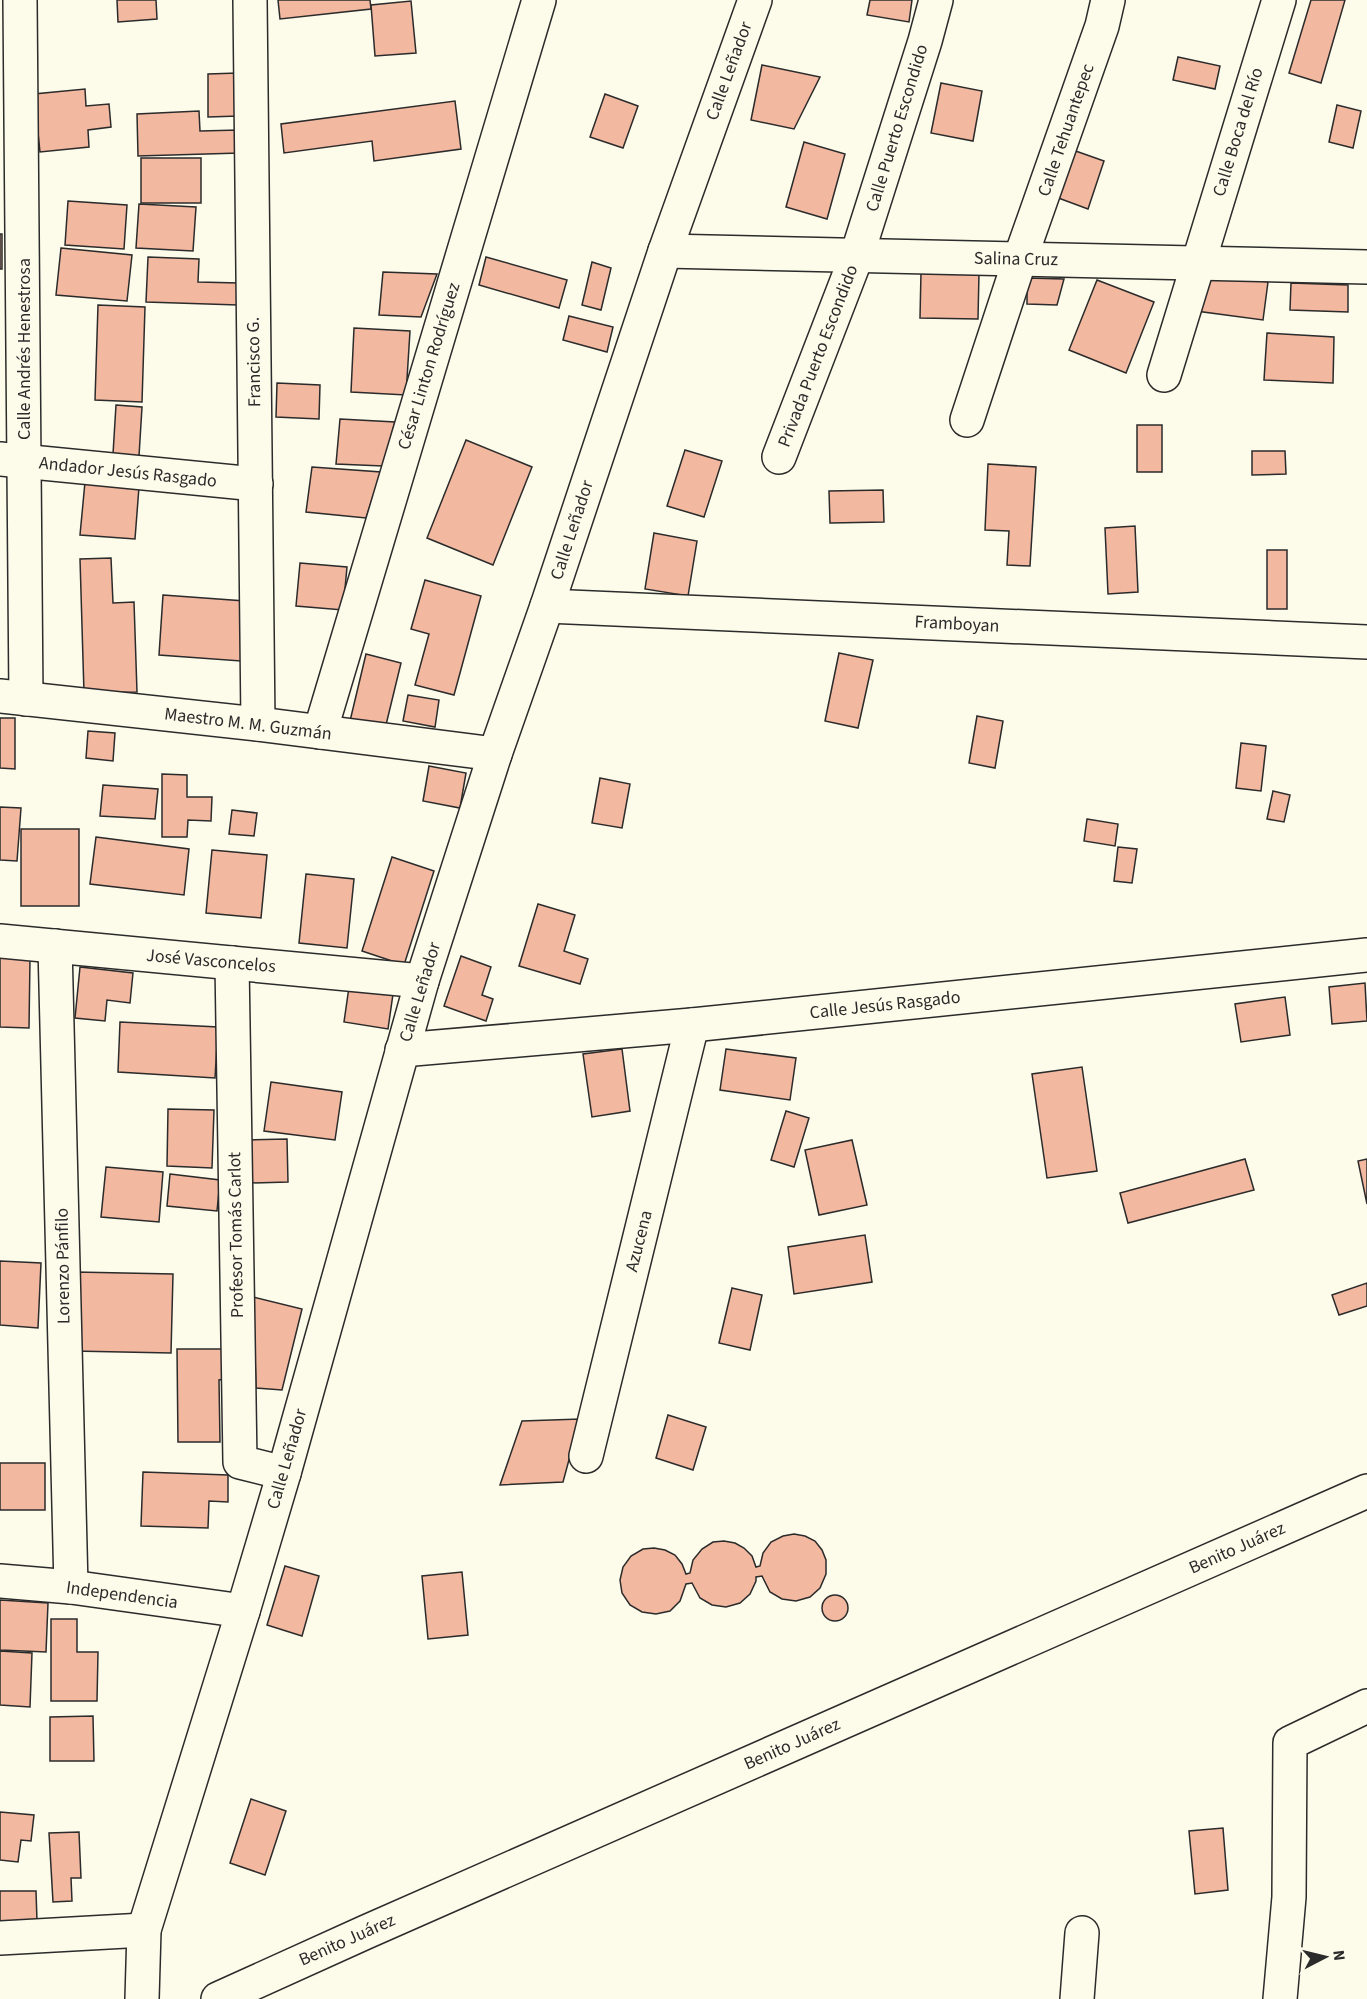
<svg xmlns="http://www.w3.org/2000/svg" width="1367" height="1999" viewBox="0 0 1367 1999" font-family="'Source Sans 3',sans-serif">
	<rect width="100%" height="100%" fill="#fdfbea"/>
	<g fill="#f2b8a0" stroke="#2b2b2b" stroke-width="1.5">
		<path d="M 117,0 L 156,0 L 157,19 L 118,22 Z"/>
		<path d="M 278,0 L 370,0 L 371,9 L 280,19 Z"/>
		<path d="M 870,0 L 912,0 L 909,22 L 867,15 Z"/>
		<path d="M 1311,0 L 1345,0 L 1321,83 L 1289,73 Z"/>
		<path d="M 411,1 L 416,53 L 375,56 L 371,5 Z"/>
		<path d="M 1178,57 L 1220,66 L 1215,89 L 1173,80 Z"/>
		<path d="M 762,65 L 820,77 L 794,129 L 751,120 Z"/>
		<path d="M 238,73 L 239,116 L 208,117 L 208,74 Z"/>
		<path d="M 941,83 L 982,91 L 973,141 L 931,133 Z"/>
		<path d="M 85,89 L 86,106 L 109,104 L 111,127 L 88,130 L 89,147 L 40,152 L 34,94 Z"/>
		<path d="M 605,94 L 638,106 L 623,148 L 590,137 Z"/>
		<path d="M 455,101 L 461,149 L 374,161 L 372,141 L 284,153 L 281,124 Z"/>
		<path d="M 1337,105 L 1361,111 L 1353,148 L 1329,142 Z"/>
		<path d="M 199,111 L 200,131 L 239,130 L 240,153 L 138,156 L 137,114 Z"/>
		<path d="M 804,142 L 845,154 L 827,219 L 786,207 Z"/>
		<path d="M 1070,149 L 1104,161 L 1088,209 L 1053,196 Z"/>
		<rect x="141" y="158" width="60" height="45"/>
		<path d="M 68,201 L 127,205 L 124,249 L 65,245 Z"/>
		<path d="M 139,204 L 196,207 L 193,251 L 136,248 Z"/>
		<rect x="0" y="234" width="2" height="35"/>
		<path d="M 61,248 L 132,255 L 127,301 L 56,295 Z"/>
		<path d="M 148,257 L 199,259 L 198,282 L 239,283 L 238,305 L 146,302 Z"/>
		<path d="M 486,257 L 567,280 L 559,308 L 479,285 Z"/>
		<path d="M 592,262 L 611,268 L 601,310 L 582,305 Z"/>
		<path d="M 383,272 L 437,274 L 421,317 L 379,315 Z"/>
		<path d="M 921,272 L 979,273 L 978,319 L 920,318 Z"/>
		<path d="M 1200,274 L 1268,282 L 1263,320 L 1196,311 Z"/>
		<path d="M 1027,278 L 1064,279 L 1057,305 L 1027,304 Z"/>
		<path d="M 1097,280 L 1154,302 L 1126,373 L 1069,350 Z"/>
		<path d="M 1291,283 L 1348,285 L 1348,312 L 1290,310 Z"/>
		<path d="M 98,305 L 145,307 L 142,402 L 95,400 Z"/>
		<path d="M 569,316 L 613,327 L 607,352 L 563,340 Z"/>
		<path d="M 354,328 L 410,331 L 406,395 L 351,392 Z"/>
		<path d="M 1267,333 L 1334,337 L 1333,383 L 1264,380 Z"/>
		<path d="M 277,383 L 320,385 L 319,419 L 276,417 Z"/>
		<path d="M 116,405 L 142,407 L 139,456 L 113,454 Z"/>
		<path d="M 340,419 L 395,422 L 383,466 L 336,464 Z"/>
		<rect x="1137" y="425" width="25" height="47"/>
		<path d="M 466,440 L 532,467 L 493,565 L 427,538 Z"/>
		<path d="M 685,450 L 722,461 L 704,517 L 667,506 Z"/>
		<path d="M 1252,451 L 1285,451 L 1286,474 L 1252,475 Z"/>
		<path d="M 988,464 L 1036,467 L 1030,566 L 1007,565 L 1009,531 L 985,530 Z"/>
		<path d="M 312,467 L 381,472 L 366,518 L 306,512 Z"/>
		<path d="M 85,482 L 139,487 L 135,539 L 80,535 Z"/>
		<path d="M 883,490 L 884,522 L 830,523 L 829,491 Z"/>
		<path d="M 1135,526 L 1138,592 L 1108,594 L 1105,528 Z"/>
		<path d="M 654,533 L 697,541 L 688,596 L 645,589 Z"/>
		<rect x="1267" y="550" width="20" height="59"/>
		<path d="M 111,558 L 113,603 L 134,602 L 137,692 L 84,693 L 80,559 Z"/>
		<path d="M 300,563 L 347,567 L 343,610 L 296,606 Z"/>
		<path d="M 425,580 L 481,596 L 454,695 L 415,685 L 429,634 L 411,629 Z"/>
		<path d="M 163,595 L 245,601 L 241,661 L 159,655 Z"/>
		<path d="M 839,653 L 873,660 L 858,728 L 825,721 Z"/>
		<path d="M 366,654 L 401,663 L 385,729 L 350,721 Z"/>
		<path d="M 408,695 L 439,700 L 435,727 L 403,721 Z"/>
		<path d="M 977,716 L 1003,721 L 995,768 L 969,763 Z"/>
		<path d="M 0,718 L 15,718 L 15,769 L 0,768 Z"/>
		<path d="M 88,731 L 115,733 L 113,761 L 86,758 Z"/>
		<path d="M 1241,743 L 1266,746 L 1261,791 L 1236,788 Z"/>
		<path d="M 429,766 L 466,773 L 460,808 L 423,801 Z"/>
		<path d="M 162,774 L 187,775 L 187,797 L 212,797 L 211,821 L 188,820 L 187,837 L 162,837 Z"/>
		<path d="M 600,778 L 630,784 L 622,828 L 592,823 Z"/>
		<path d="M 103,785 L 158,789 L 155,819 L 100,816 Z"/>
		<path d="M 1273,791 L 1290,795 L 1284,822 L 1267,819 Z"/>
		<path d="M 0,807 L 21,808 L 17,861 L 0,860 Z"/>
		<path d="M 232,810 L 257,813 L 254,836 L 229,834 Z"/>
		<path d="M 1087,819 L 1118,824 L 1115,846 L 1084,841 Z"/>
		<rect x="21" y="829" width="58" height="77"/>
		<path d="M 96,837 L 189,849 L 184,895 L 90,884 Z"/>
		<path d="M 1118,847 L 1137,849 L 1132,883 L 1114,881 Z"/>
		<path d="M 212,850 L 267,855 L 261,918 L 206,913 Z"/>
		<path d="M 392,857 L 434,871 L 404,965 L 362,951 Z"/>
		<path d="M 306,874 L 354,879 L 347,948 L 299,943 Z"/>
		<path d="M 538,904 L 575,915 L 564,951 L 588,959 L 580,984 L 519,966 Z"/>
		<path d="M 461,956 L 491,967 L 482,995 L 493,999 L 486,1021 L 444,1006 Z"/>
		<path d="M 0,958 L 30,959 L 29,1028 L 0,1027 Z"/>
		<path d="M 80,967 L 133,973 L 130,1003 L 107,1000 L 105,1021 L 75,1018 Z"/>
		<path d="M 1365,983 L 1367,1021 L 1332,1024 L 1329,987 Z"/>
		<path d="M 349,987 L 393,994 L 388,1029 L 344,1022 Z"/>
		<path d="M 1285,997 L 1290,1035 L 1241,1042 L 1235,1004 Z"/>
		<path d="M 120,1022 L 218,1027 L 215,1078 L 118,1072 Z"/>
		<path d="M 622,1049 L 630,1111 L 592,1117 L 583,1054 Z"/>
		<path d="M 726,1049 L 796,1058 L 790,1100 L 720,1090 Z"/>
		<path d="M 1082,1067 L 1097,1171 L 1047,1178 L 1032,1074 Z"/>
		<path d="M 271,1082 L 342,1092 L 335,1140 L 264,1131 Z"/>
		<path d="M 168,1109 L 214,1110 L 212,1168 L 167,1166 Z"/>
		<path d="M 786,1111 L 809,1118 L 794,1167 L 771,1160 Z"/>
		<path d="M 287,1139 L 288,1182 L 250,1183 L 249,1140 Z"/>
		<path d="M 852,1140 L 867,1205 L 819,1215 L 805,1150 Z"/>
		<path d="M 1245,1159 L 1254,1190 L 1128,1223 L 1120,1193 Z"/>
		<path d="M 1367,1159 L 1367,1204 L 1358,1161 Z"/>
		<path d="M 106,1167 L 163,1172 L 159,1222 L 101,1217 Z"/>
		<path d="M 170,1174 L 220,1180 L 217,1211 L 167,1206 Z"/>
		<path d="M 865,1235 L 872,1282 L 794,1294 L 788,1247 Z"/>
		<path d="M 0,1261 L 41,1263 L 38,1328 L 0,1325 Z"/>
		<path d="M 75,1272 L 173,1274 L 171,1353 L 73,1351 Z"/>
		<path d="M 1367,1283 L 1367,1306 L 1339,1315 L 1332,1295 Z"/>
		<path d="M 732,1288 L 762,1295 L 750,1350 L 719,1343 Z"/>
		<path d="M 253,1297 L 302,1309 L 282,1390 L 256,1388 Z"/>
		<path d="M 177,1349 L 225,1349 L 226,1379 L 219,1380 L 220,1442 L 178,1442 Z"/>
		<path d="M 668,1415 L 706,1427 L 693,1470 L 656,1458 Z"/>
		<path d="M 580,1419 L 563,1482 L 500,1485 L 522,1421 Z"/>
		<rect x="0" y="1463" width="45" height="47"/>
		<path d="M 143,1472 L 228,1475 L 228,1502 L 209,1501 L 208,1528 L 141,1526 Z"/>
		<path d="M 794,1534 L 805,1536 L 815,1541 L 822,1550 L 826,1560 L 826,1574 L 820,1588 L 810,1597 L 796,1601 L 782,1599 L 770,1592 L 762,1576 L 756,1577 L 756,1581 L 750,1594 L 740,1603 L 726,1607 L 712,1605 L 700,1598 L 692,1583 L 686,1584 L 680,1601 L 670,1611 L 656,1614 L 642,1612 L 630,1605 L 622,1593 L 620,1580 L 623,1567 L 631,1556 L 643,1549 L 654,1548 L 665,1550 L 675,1555 L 682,1564 L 686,1574 L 690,1573 L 693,1560 L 702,1549 L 713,1542 L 724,1541 L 735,1543 L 744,1548 L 752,1556 L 756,1567 L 760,1566 L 763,1553 L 771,1542 L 783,1536 Z"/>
		<path d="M 285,1566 L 319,1576 L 302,1636 L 267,1625 Z"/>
		<path d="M 462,1572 L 468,1635 L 428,1639 L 422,1576 Z"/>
		<circle cx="835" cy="1608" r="13"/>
		<path d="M 0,1600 L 48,1603 L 46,1652 L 0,1650 Z"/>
		<path d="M 51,1619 L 77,1619 L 77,1652 L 98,1652 L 97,1701 L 51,1701 Z"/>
		<path d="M 0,1651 L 32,1653 L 30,1707 L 0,1705 Z"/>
		<path d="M 93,1716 L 94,1761 L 50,1761 L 50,1717 Z"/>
		<path d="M 251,1799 L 286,1811 L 265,1875 L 230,1863 Z"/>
		<path d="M 0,1812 L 34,1815 L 31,1841 L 21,1840 L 18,1862 L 0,1860 Z"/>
		<path d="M 1223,1828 L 1228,1890 L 1195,1894 L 1189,1831 Z"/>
		<path d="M 79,1832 L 81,1878 L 71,1878 L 72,1901 L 53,1902 L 49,1833 Z"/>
		<path d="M 0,1891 L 36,1891 L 37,1921 L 0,1921 Z"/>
	</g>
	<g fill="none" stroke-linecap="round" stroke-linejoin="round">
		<g stroke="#2b2b2b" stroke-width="36">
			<g id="minor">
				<path d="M 20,0 L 26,699"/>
				<path d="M 250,0 L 258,724"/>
				<path d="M 665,251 L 1367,267"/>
				<path d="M 1164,375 L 1279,0"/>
				<path d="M 967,420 L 1020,259 L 1102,26 L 1108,0"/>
				<path d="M 779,457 L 857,255 L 925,41 L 936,0"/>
				<path d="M 0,459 L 256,484"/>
				<path d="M 547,606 L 1367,642"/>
				<path d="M 0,696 L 258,724 L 495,754"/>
				<path d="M 320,732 L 539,0"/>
				<path d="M 0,941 L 422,981"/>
				<path d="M 55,946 L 71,1587"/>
				<path d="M 232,963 L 240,1462 L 284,1473"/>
				<path d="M 402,1050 L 692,1025 L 1367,955"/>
				<path d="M 586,1456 L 692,1025"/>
				<path d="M 0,1581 L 71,1587 L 243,1611"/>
				<path d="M 0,1938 L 144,1930"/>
				<path d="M 142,1999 L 144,1930 L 243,1611 L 284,1473 L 422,981 L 495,754 L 547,606 L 665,251 L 755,0"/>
				<path d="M 218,1999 L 366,1932 L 1367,1491"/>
				<path d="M 1077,1999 L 1082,1933"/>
				<path d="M 1280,1999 L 1289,1897 L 1290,1743 L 1367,1706"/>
			</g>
		</g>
		<use href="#minor" stroke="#fdfbea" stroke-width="33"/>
	</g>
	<g text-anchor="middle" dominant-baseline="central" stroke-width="4.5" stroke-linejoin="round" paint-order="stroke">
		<g font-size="18" fill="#2b2b2b" stroke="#fdfbea">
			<text transform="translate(729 71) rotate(-70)">Calle Leñador</text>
			<text transform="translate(897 128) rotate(-73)">Calle Puerto Escondido</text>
			<text transform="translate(1066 130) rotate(-71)">Calle Tehuantepec</text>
			<text transform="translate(1238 132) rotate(-73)">Calle Boca del Río</text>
			<text transform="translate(1016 259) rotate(1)">Salina Cruz</text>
			<text transform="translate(24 349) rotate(-90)">Calle Andrés Henestrosa</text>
			<text transform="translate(818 356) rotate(-69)">Privada Puerto Escondido</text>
			<text transform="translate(254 362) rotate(-91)">Francisco G.</text>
			<text transform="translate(429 366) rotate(-73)">César Linton Rodríguez</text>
			<text transform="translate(128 472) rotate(6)">Andador Jesús Rasgado</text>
			<text transform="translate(572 530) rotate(-72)">Calle Leñador</text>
			<text transform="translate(957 624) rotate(3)">Framboyan</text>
			<text transform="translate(248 724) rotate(7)">Maestro M. M. Guzmán</text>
			<text transform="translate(211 961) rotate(5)">José Vasconcelos</text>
			<text transform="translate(420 992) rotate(-73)">Calle Leñador</text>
			<text transform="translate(885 1005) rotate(-6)">Calle Jesús Rasgado</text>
			<text transform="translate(236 1235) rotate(-91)">Profesor Tomás Carlot</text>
			<text transform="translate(639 1241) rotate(-76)">Azucena</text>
			<text transform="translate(63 1266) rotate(-91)">Lorenzo Pánfilo</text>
			<text transform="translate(287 1459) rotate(-74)">Calle Leñador</text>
			<text transform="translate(1237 1548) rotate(-24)">Benito Juárez</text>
			<text transform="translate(122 1595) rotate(8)">Independencia</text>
			<text transform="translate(792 1744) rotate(-24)">Benito Juárez</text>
			<text transform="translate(347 1940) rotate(-24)">Benito Juárez</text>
		</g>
	</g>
	<g transform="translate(1325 1957) rotate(83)" stroke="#fdfbea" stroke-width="4.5" paint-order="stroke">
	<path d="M0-4.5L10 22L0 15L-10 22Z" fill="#2b2b2b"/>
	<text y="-9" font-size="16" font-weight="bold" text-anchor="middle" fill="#2b2b2b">N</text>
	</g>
</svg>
